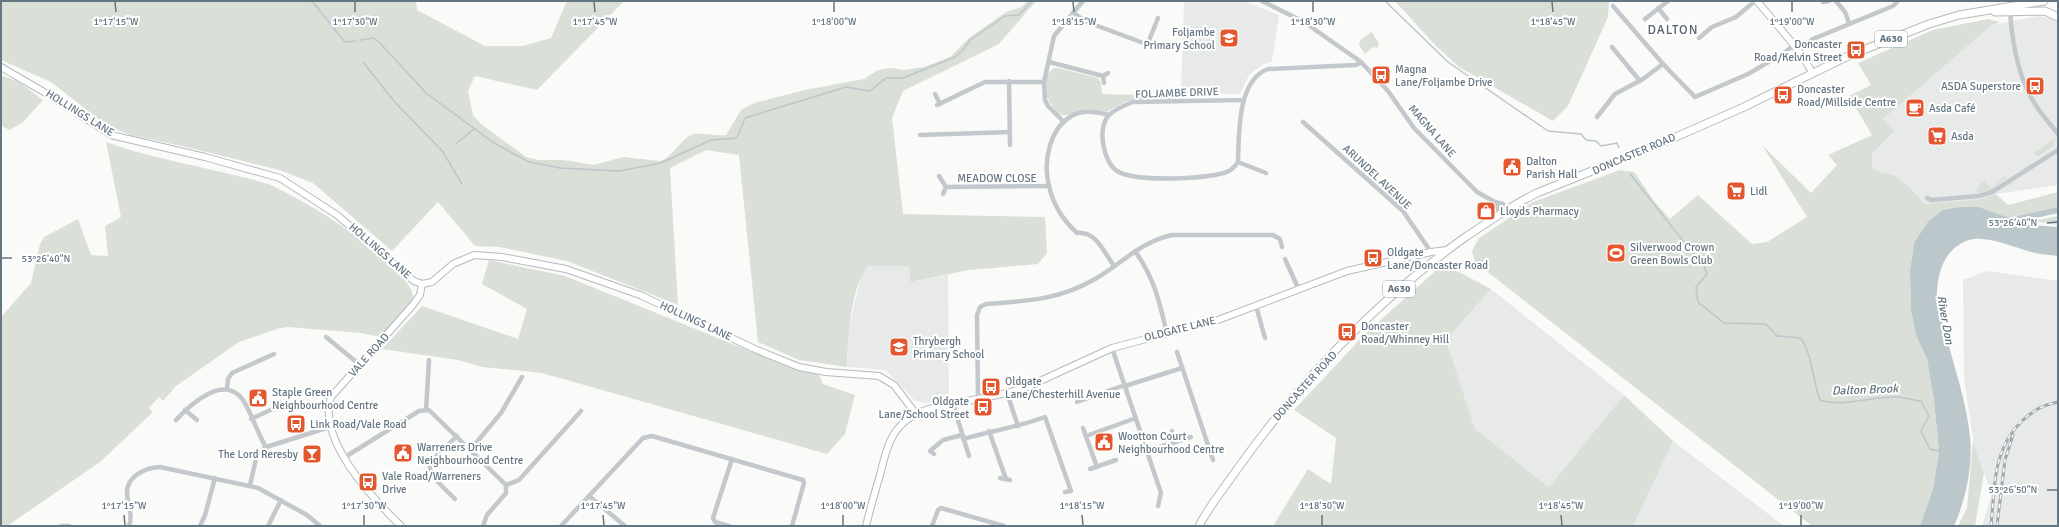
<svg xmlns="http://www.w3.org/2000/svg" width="2059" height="527" viewBox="0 0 2059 527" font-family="Signika,sans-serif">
	<rect width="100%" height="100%" fill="#fafaf8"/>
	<g fill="#e8e9e9">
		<path d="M 1184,1 L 1243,1 L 1279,15 L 1272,61 L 1262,65 L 1249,75 L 1240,94 L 1181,93 Z"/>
		<path d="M 2038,16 L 2051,18 L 2058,22 L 2058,185 L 1996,194 L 1981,199 L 1925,204 L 1900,179 L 1892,175 L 1877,172 L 1872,168 L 1872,154 L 1894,131 L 1883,119 L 1992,25 Z"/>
		<path d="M 868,266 L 909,266 L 910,282 L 948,275 L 949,401 L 926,403 L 915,401 L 886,370 L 847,367 L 849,328 L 861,275 Z"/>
		<path d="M 1987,271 L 2058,281 L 2058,526 L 1982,526 L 1992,494 L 1974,445 L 1964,378 L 1963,280 Z"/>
		<path d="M 1491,289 L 1624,395 L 1549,487 L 1475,429 L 1446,340 Z"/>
		<path d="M 1673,441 L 1758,506 L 1784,526 L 1633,526 Z"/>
	</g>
	<g fill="#dadfd7">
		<path d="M 1,1 L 416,1 L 417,10 L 485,46 L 523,46 L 551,38 L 567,1 L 624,1 L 537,90 L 475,76 L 468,91 L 473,115 L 481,124 L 526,157 L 539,160 L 563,160 L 594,165 L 623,157 L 660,161 C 673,157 683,136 694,134 C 704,133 716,136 726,135 L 741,110 L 754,103 L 805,90 L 864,79 L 878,70 L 891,68 L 903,70 L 924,67 L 950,57 L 969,38 L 1006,12 L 1021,7 L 1028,1 L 1036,1 L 999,44 L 903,91 L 892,118 L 903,214 L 1045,217 L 1047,253 L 1038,264 L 969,270 L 910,282 L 909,266 L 868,266 C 850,288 848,338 847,367 L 799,360 L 758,342 L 739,155 L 706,150 L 670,168 L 678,305 L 567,261 L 499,247 L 475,246 L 438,202 L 392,251 L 313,183 L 279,170 L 186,147 L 130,135 L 106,125 L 51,82 L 1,60 Z"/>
		<path d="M 1395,1 L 1609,1 L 1608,17 L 1568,106 L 1553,121 L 1459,67 L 1435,45 Z"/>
		<path d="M 1988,19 L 2000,22 L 1992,25 L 1883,119 L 1894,131 L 1872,154 L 1872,168 C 1879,174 1887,172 1895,176 C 1907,183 1916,195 1925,204 L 1981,199 L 1996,194 L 2008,205 L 2058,192 L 2058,207 L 2012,217 L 2004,216 L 1979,207 L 1943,210 L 1914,243 L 1910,271 L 1911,310 L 1916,334 L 1927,359 L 1934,400 L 1939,451 L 1933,489 L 1920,526 L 1812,526 L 1475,262 L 1472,251 L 1479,238 L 1533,202 L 1620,170 L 1634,172 L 1654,201 L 1670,219 L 1698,195 L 1752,244 L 1767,242 L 1807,217 L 1762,145 L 1811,193 L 1837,165 L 1828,155 L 1872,135 L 1849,96 L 1871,85 L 1858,63 L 1933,30 Z"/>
		<path d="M 1372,32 L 1379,44 L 1377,48 L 1373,47 L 1365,54 L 1359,45 L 1360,40 Z"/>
		<path d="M 1054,68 L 1058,68 L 1098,78 L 1101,83 L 1102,94 L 1176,96 L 1176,99 L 1127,101 L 1106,112 L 1085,109 L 1069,115 L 1061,115 C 1047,106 1037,79 1054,68 Z"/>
		<path d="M 1,75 L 19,82 L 43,100 L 22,123 L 9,130 L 1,125 Z"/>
		<path d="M 2055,138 L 2054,145 L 2037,157 L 2034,153 Z"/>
		<path d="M 106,142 C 159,161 214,168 268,184 C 276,187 284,192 292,196 C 327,214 360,237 388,265 C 398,275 415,285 413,301 L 381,337 L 361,333 L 288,327 L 280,328 L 239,342 L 176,386 L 163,401 L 159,397 L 149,408 L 153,412 L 100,462 L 7,526 L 1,526 L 1,317 L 31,283 L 40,244 L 44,237 L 78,219 L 91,255 L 108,256 L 105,226 L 121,217 Z"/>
		<path d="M 2004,176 L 2007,178 L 1993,187 L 1993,189 L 1978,193 L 1975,190 L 1980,187 L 1980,184 L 1984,181 L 1991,188 Z"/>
		<path d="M 2058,216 L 2058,225 L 2033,221 Z"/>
		<path d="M 489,260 L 565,276 L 799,371 L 819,375 L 823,384 L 855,395 L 845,434 L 827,454 L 542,373 L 482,367 L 458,360 L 382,349 L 422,306 L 518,339 L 527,309 L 482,284 Z"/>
		<path d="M 1441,266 L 1461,273 L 1491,289 L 1446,340 L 1475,429 L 1549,487 L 1624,395 L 1673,441 L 1633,526 L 1273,526 L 1308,469 L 1331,484 L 1336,438 L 1294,410 L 1366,333 Z"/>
		<path d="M 1973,442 L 1984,473 L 1975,526 L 1958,526 L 1967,508 Z"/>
	</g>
	<path fill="#bbc7cb" d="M 1961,207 L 1979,207 L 2004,216 L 2012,217 L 2018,224 L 2058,227 L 2058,256 C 2052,255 2046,255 2040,254 C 2021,251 1988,234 1969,240 C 1944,248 1936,275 1937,299 C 1938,311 1943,323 1946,334 C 1954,368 1967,403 1970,437 C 1973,466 1966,499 1954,526 L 1920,526 L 1933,489 L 1939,451 L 1934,400 L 1927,359 L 1916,335 L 1911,310 L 1910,271 L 1914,243 L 1928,222 L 1943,210 Z"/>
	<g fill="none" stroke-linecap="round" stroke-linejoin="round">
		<g stroke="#bbc7cb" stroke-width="1.5">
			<path d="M 312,1 L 345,42 L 356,41"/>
			<path d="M 1385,1 L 1448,62 L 1548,131 L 1581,134 L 1586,140 L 1596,141 L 1601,146 L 1617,143 L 1619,148"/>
			<path d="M 360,40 L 373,38 L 380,43 L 426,93 L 494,143 L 529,162 L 560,168 L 619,171 L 661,163 L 711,140 L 737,138 L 745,118 L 846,87 L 870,91 L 886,78 L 903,78 L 955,57 L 963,50 L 970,40 L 1005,16 L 1019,15 L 1032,1"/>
			<path d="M 363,62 L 393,100 L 443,152 L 462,184"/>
			<path d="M 457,143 L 474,129"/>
			<path d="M 1630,174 L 1696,257 L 1703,263 L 1707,274 L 1696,287 L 1698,302 L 1724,323 L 1766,324 L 1777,336 L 1801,338 C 1813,357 1812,379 1820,400 C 1844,408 1872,396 1897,397 C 1905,398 1913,400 1921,401 L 1929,416 L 1921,431 L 1930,449 L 1939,451"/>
		</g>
		<path stroke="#bbc7cb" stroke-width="6" d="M 2008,221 L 2058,210"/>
		<g stroke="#b3babf" stroke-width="8">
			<g id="secondary">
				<path d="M 1757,1 L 1799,51 L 1812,72"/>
				<path d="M 1,67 L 49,95 L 111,135 L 205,157 L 280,178 L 337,215 L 414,281 L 422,284 L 432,282 L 453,264 L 474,255 L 502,257 L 566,269 L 640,295 L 757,350 L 799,367 L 826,372 L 879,376 L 894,385 L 916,414"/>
				<path d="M 401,526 C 373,499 317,440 331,397 L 412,306 L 420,295 L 422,284"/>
				<path d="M 866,526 C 870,509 875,492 880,475 C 888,443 892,422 928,409 L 1007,393 L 1027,387 L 1112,348 L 1218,320 L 1347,271 L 1431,252 L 1447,250"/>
			</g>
		</g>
		<g stroke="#b5babe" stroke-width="9">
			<g id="primary">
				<path d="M 1995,12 L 2045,11 L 2058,17"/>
				<path d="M 1199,526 C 1209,506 1225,487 1238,468 C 1300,381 1379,298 1467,236 C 1490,221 1512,205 1537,193 L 1669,140 L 1744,107 L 1848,56 L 1929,24 L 1959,15 L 2044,1"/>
			</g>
		</g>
		<g stroke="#c3c8cc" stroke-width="4.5">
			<path d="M 1262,1 L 1304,22 L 1361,62 L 1388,91 L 1414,128 L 1477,192 L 1495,202 L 1503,204 L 1507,208"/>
			<path d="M 1836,1 L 1845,12 L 1849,23"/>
			<path d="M 1823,2 L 1829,1"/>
			<path d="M 1613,6 L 1663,64 L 1695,97 L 1748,74 L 1784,53 L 1794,45"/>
			<path d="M 1658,8 L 1667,19"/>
			<path d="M 2010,11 C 2012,42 2019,81 2037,107 C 2043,116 2051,125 2058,134"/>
			<path d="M 1073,13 L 1087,22 L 1146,44 L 1148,43 L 1158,18"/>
			<path d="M 1645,19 L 1668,1"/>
			<path d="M 1699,38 L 1712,27 L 1736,17 L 1755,1"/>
			<path d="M 1612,47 L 1640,81"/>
			<path d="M 1799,51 L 1813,39 L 1893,6 L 1898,1"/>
			<path d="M 1049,62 L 1103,76"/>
			<path d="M 1009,81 L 1010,145"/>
			<path d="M 1104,83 L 1103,76 L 1108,73"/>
			<path d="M 935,94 L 940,104"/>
			<path d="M 1244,100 L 1133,102 C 1125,105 1115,109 1109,115 C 1097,128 1103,162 1117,171 C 1134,182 1211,180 1229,171 C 1233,169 1235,166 1238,162 C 1239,135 1237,80 1268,69 L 1356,65 L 1361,62"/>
			<path d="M 937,105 L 985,82 L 1044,82"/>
			<path d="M 1109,115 C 1096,112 1082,109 1070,117 C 1049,130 1043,163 1049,186 C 1053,205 1063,220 1077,233 C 1096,231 1104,252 1114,266"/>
			<path d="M 1597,117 L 1615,94 L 1643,79 L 1663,64"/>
			<path d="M 1064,122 L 1048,106 L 1045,100 L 1044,82 L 1054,36 L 1083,1"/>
			<path d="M 1303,122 L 1403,211 L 1431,252"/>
			<path d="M 920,135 L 1010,132"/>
			<path d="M 1238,162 L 1266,173"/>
			<path d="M 939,176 L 946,187 L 943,194"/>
			<path d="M 946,187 L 1049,186"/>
			<path d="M 1927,198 L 1931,200 L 1979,196 L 1992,192 L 2058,150"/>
			<path d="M 1495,202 L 1500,213"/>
			<path d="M 1135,251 C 1155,280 1159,300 1167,334"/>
			<path d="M 1285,259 L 1299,290"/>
			<path d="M 1256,306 L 1265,338"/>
			<path d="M 326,337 L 360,365"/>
			<path d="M 1112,348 L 1161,493 L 1158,506"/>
			<path d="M 1177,352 L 1213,460"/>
			<path d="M 1125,386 L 1182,368"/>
			<path d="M 227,389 L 228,379 L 232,373 L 274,354"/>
			<path d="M 1007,393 L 1018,426"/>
			<path d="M 978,398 L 977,315 L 980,307 L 986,304 C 1027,301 1059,300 1095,279 C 1123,263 1140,242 1172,235 L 1273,235 L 1280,239 L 1282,247"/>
			<path d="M 1077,402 L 1125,385"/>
			<path d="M 953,404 L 969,456"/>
			<path d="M 185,410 L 197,420"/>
			<path d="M 426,410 L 429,360"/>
			<path d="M 251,419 L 279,406"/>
			<path d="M 176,420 C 190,405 224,373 243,400 C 252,414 257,432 266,447"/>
			<path d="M 1083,428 L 1097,467"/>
			<path d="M 989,431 L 1006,479"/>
			<path d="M 1172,431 L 1175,442"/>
			<path d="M 1086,436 L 1136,418"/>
			<path d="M 963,439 C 991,431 1018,427 1045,417 L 1071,491 L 1065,492"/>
			<path d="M 471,449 L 501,413 L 522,377"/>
			<path d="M 1147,451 L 1191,437"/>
			<path d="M 934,454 L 930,451 L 943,440 L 962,435"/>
			<path d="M 345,457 L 419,411 L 429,410 L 506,485 L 506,493 L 487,515 L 483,526"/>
			<path d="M 1090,469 L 1116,460"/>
			<path d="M 1000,478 L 1010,480"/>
			<path d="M 250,485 L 257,455 L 266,447 L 330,427"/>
			<path d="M 506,485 L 519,480 L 581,411"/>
			<path d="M 589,496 L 625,526"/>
			<path d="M 455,499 C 420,465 423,469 457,436"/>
			<path d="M 61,526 L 69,526"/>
			<path d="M 129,526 C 133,515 128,505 127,494 C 126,476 145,468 160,467 L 258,488 L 307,515 L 320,526"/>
			<path d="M 200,526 L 205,515 L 215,478"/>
			<path d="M 268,526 L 281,500"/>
			<path d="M 561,526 L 643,438 L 652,436 L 803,480 L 804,483 L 792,526"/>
			<path d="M 729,526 L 715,522 L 713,518 L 732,459"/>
			<path d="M 932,526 L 938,510 L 941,508 L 1004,526"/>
		</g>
		<use href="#secondary" stroke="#fff" stroke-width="6"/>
		<use href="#primary" stroke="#fff" stroke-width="7"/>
		<g stroke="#a2aab0" stroke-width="3">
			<g id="rail">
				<path d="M 1991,526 C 1995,487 1992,449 2023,420 C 2034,410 2043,405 2058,402"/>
				<path d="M 1997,526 L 2005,460 L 2013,435"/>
			</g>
		</g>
		<use href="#rail" stroke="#fff" stroke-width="1.5" stroke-dasharray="4.5" stroke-linecap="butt"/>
	</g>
	<path fill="none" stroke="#657683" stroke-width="1.5" d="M 115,2 L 116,12M 355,2 L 355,12M 594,2 L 595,12M 834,2 L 834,12M 1073,2 L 1074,12M 1313,2 L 1313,12M 1552,2 L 1553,12M 1792,2 L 1792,12M 2047,223 L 2057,222M 2,258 L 12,258M 2047,490 L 2057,490M 124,515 L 125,525M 364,515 L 364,525M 603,515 L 604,525M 843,515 L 843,525M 1082,515 L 1083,525M 1322,515 L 1322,525M 1561,515 L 1562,525M 1801,515 L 1801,525"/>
	<defs>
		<g id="school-square" transform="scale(1)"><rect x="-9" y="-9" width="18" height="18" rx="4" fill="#e4572e" stroke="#fff"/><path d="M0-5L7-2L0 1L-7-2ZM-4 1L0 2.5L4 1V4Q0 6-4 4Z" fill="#fff"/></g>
		<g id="bus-square" transform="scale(1)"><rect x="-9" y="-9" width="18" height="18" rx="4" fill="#e4572e" stroke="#fff"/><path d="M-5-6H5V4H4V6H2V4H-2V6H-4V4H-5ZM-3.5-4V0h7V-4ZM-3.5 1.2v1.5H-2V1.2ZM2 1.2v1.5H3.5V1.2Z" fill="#fff"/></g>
		<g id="cafe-square" transform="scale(1)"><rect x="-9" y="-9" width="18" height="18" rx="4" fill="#e4572e" stroke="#fff"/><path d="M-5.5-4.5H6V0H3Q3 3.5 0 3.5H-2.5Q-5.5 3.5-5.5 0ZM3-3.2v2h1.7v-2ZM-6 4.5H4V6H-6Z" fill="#fff"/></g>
		<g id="supermarket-square" transform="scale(1)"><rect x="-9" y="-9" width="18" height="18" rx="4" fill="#e4572e" stroke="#fff"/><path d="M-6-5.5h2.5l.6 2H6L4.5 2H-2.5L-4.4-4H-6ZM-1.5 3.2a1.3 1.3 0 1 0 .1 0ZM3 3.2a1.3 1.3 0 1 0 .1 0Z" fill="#fff"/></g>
		<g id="civic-square" transform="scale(1)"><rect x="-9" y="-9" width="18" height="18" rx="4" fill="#e4572e" stroke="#fff"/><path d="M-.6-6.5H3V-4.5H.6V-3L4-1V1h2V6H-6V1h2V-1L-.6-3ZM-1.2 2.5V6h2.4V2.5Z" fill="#fff"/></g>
		<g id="shop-square" transform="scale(1)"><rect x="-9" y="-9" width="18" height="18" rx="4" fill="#e4572e" stroke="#fff"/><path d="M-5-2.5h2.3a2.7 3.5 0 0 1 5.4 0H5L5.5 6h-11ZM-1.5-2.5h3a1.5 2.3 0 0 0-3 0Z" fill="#fff"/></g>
		<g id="stadium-square" transform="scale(1)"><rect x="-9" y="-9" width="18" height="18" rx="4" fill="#e4572e" stroke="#fff"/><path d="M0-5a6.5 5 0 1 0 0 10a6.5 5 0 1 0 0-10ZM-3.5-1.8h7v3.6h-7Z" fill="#fff"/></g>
		<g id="bar-square" transform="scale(1)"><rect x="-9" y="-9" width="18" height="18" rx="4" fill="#e4572e" stroke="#fff"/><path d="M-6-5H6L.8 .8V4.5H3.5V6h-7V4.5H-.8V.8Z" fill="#fff"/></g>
	</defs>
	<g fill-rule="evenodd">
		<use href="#school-square" x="1229" y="38"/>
		<use href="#bus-square" x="1856" y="50"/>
		<use href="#bus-square" x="1381" y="75"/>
		<use href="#bus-square" x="2035" y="86"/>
		<use href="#bus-square" x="1783" y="95"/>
		<use href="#cafe-square" x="1915" y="108"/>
		<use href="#supermarket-square" x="1937" y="136"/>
		<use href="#civic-square" x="1512" y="167"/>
		<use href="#supermarket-square" x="1736" y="191"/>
		<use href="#shop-square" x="1486" y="211"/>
		<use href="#stadium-square" x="1616" y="253"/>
		<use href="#bus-square" x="1373" y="258"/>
		<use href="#bus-square" x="1347" y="332"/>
		<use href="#school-square" x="899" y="347"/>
		<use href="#bus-square" x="991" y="387"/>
		<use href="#civic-square" x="258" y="398"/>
		<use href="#bus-square" x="983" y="407"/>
		<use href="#bus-square" x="296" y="424"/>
		<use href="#civic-square" x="1104" y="442"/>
		<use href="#civic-square" x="403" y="453"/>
		<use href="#bar-square" x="312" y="454"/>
		<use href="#bus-square" x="368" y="482"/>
	</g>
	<g text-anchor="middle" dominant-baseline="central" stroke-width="4" stroke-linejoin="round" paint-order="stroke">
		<g fill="#fff" stroke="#939fa8" stroke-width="1">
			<rect x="1875" y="31" width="32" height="16" rx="3"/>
			<rect x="1383" y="281" width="32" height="16" rx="3"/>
		</g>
		<g font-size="10" font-weight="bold" fill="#657683">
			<text x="1891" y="39">A630</text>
			<text x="1399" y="289">A630</text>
		</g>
		<g font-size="11" fill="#657683" stroke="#fff" text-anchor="start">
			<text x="1215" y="32" text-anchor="end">Foljambe<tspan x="1215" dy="13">Primary School</tspan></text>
			<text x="1842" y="44" text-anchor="end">Doncaster<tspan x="1842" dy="13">Road/Kelvin Street</tspan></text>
			<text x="1395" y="69">Magna<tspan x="1395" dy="13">Lane/Foljambe Drive</tspan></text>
			<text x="2021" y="86" text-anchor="end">ASDA Superstore</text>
			<text x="1797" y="89">Doncaster<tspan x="1797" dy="13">Road/Millside Centre</tspan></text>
			<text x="1929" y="108">Asda Café</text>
			<text x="1951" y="136">Asda</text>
			<text x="1526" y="161">Dalton<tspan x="1526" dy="13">Parish Hall</tspan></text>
			<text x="1750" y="191">Lidl</text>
			<text x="1500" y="211">Lloyds Pharmacy</text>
			<text x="1630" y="247">Silverwood Crown<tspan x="1630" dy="13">Green Bowls Club</tspan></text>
			<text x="1387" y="252">Oldgate<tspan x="1387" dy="13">Lane/Doncaster Road</tspan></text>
			<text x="1361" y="326">Doncaster<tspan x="1361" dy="13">Road/Whinney Hill</tspan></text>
			<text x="913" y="341">Thrybergh<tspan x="913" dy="13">Primary School</tspan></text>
			<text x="1005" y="381">Oldgate<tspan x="1005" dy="13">Lane/Chesterhill Avenue</tspan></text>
			<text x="272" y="392">Staple Green<tspan x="272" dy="13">Neighbourhood Centre</tspan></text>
			<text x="969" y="401" text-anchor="end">Oldgate<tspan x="969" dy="13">Lane/School Street</tspan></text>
			<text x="310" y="424">Link Road/Vale Road</text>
			<text x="1118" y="436">Wootton Court<tspan x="1118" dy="13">Neighbourhood Centre</tspan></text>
			<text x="417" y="447">Warreners Drive<tspan x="417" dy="13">Neighbourhood Centre</tspan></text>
			<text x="298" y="454" text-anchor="end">The Lord Reresby</text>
			<text x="382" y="476">Vale Road/Warreners<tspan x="382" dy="13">Drive</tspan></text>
		</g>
		<g font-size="11" fill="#657683" stroke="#fff">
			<text transform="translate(1177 93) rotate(-2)">FOLJAMBE DRIVE</text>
			<text transform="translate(80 113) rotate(32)">HOLLINGS LANE</text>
			<text transform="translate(1432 131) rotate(49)">MAGNA LANE</text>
			<text transform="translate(1634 154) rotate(-23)">DONCASTER ROAD</text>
			<text transform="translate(1377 177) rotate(43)">ARUNDEL AVENUE</text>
			<text x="997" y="178">MEADOW CLOSE</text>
			<text transform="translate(380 251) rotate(41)">HOLLINGS LANE</text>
			<text transform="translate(696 321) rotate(25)">HOLLINGS LANE</text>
			<text transform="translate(1180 329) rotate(-14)">OLDGATE LANE</text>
			<text transform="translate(369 355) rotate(-48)">VALE ROAD</text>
			<text transform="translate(1305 386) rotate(-48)">DONCASTER ROAD</text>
		</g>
		<g font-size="12" font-style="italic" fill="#60757c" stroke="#fff">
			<text transform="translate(1945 320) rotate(80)">River Don</text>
			<text transform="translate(1865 390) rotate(-2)">Dalton Brook</text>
		</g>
		<g font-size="13" letter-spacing="1" fill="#57646e" stroke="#fff">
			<text x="1673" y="30">DALTON</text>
		</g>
	</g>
	<g font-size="10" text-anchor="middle" fill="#657683" stroke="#fff" stroke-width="4" stroke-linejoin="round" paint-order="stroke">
		<text x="116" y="25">1°17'15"W</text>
		<text x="355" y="25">1°17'30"W</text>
		<text x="595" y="25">1°17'45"W</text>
		<text x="834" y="25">1°18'00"W</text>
		<text x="1074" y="25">1°18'15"W</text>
		<text x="1313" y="25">1°18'30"W</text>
		<text x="1553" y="25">1°18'45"W</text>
		<text x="1792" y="25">1°19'00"W</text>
		<text x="2013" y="226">53°26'40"N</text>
		<text x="46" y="262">53°26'40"N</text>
		<text x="2013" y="493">53°26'50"N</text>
		<text x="124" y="509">1°17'15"W</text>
		<text x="364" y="509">1°17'30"W</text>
		<text x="603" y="509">1°17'45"W</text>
		<text x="843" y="509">1°18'00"W</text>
		<text x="1082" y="509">1°18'15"W</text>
		<text x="1322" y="509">1°18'30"W</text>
		<text x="1561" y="509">1°18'45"W</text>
		<text x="1801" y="509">1°19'00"W</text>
	</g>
	<rect width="2059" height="527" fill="none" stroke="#657683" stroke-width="4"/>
</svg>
